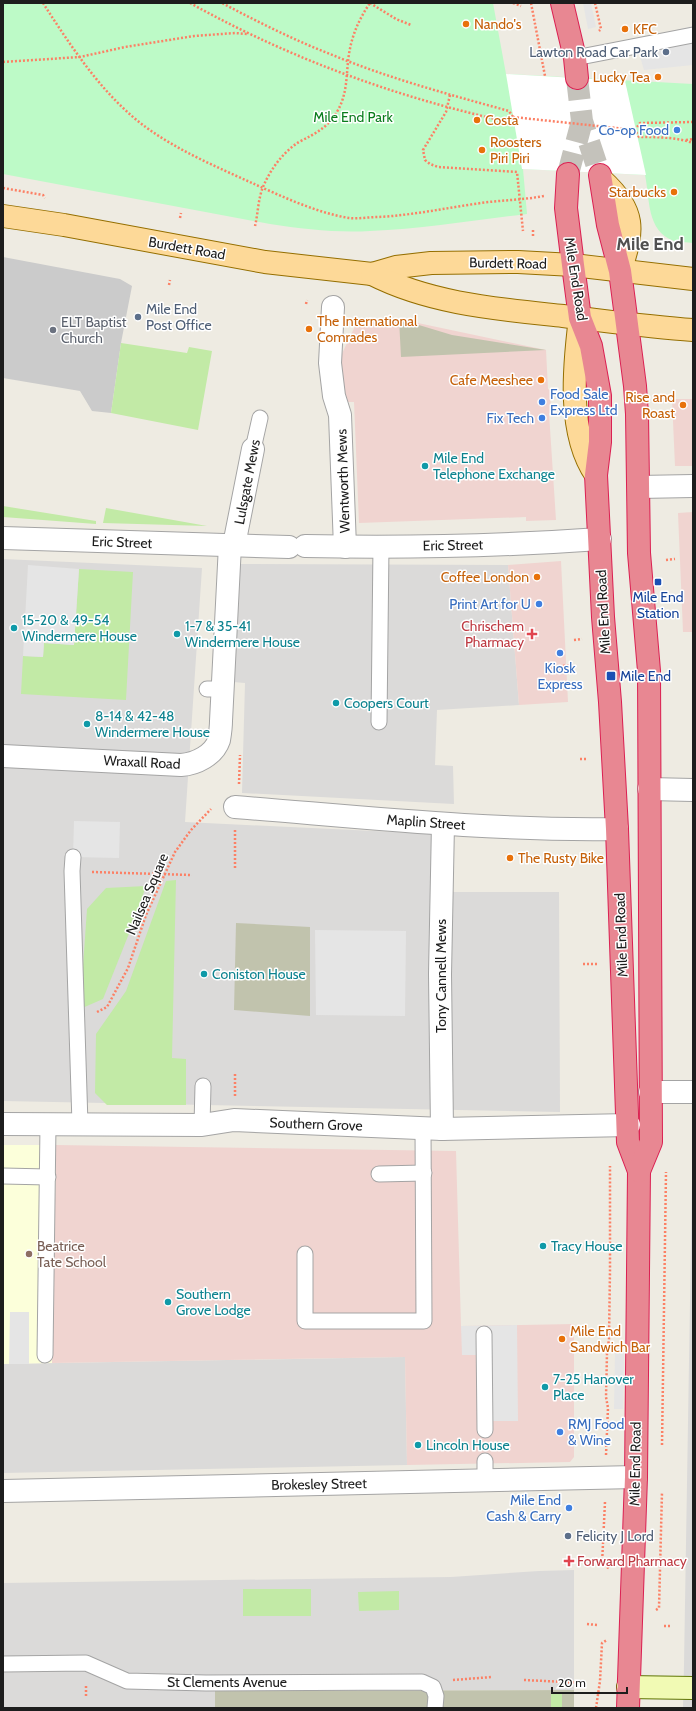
<svg xmlns="http://www.w3.org/2000/svg" width="696" height="1711" viewBox="0 0 696 1711" font-family="Cabin,sans-serif">
	<rect width="100%" height="100%" fill="#eeebe2"/>
	<g fill="#dbdad9">
		<path d="M 3,559 L 202,568 L 185,822 L 437,834 L 438,892 L 559,892 L 560,1112 L 3,1101 Z"/>
		<path d="M 238,564 L 508,565 L 519,705 L 437,710 L 435,765 L 453,766 L 454,804 L 242,793 L 245,683 L 233,682 Z"/>
		<path d="M 692,816 L 693,816 L 693,1114 L 692,1066 Z"/>
		<path d="M 693,1119 L 693,1708 L 683,1708 L 684,1665 Z"/>
		<path d="M 405,1357 L 407,1465 L 3,1473 L 3,1364 Z"/>
		<path d="M 574,1570 L 574,1690 L 216,1691 L 215,1708 L 3,1708 L 3,1583 L 451,1577 L 539,1571 Z"/>
	</g>
	<g fill="#f0d4d0">
		<path d="M 399,319 L 546,350 L 548,389 L 550,390 L 551,413 L 549,413 L 556,520 L 526,521 L 526,517 L 359,523 L 354,402 L 340,402 L 338,362 L 357,322 Z"/>
		<path d="M 672,399 L 693,399 L 693,466 L 675,466 Z"/>
		<path d="M 693,512 L 693,632 L 683,632 L 678,513 Z"/>
		<path d="M 561,561 L 568,702 L 519,705 L 508,565 Z"/>
		<path d="M 56,1145 L 456,1151 L 461,1326 L 574,1324 L 574,1457 L 570,1462 L 407,1465 L 405,1357 L 52,1363 Z"/>
	</g>
	<path fill="#fcffda" d="M 3,1145 L 56,1145 L 52,1363 L 3,1364 Z"/>
	<path fill="#cbcbcb" d="M 3,257 L 120,279 L 132,286 L 121,343 L 111,413 L 92,411 L 80,391 L 3,378 Z"/>
	<g fill="#c1c3ad">
		<path d="M 399,319 L 452,335 L 546,350 L 401,357 Z"/>
		<path d="M 236,923 L 310,927 L 310,1016 L 234,1010 Z"/>
		<path d="M 574,1690 L 574,1708 L 215,1708 L 215,1691 Z"/>
	</g>
	<g fill="#c2eaa6">
		<path d="M 121,343 L 187,353 L 189,347 L 212,351 L 198,430 L 111,413 Z"/>
		<path d="M 3,506 L 96,521 L 96,524 L 3,517 Z"/>
		<path d="M 106,508 L 207,526 L 103,523 Z"/>
		<path d="M 79,569 L 133,572 L 126,700 L 21,694 L 23,656 L 43,657 L 44,643 L 74,645 Z"/>
		<path d="M 176,880 L 172,1058 L 186,1059 L 186,1105 L 107,1105 L 95,1093 L 96,1034 L 126,991 L 166,881 Z"/>
		<path d="M 146,886 L 134,921 L 103,999 L 80,1009 L 87,909 L 106,888 Z"/>
		<rect x="243" y="1589" width="68" height="27"/>
		<path d="M 399,1591 L 399,1610 L 359,1611 L 358,1592 Z"/>
		<rect x="551" y="1694" width="11" height="14"/>
	</g>
	<path fill="#bdfac7" d="M 3,3 L 493,3 L 506,74 L 693,84 L 693,243 C 687,242 680,243 674,241 C 646,231 650,198 645,175 L 523,169 L 527,214 C 475,220 423,229 370,231 C 337,233 303,229 270,224 L 3,174 Z"/>
	<g fill="#e5e5e5">
		<path d="M 583,3 L 591,3 L 596,27 L 588,29 Z"/>
		<path d="M 693,26 L 693,65 L 644,70 L 635,40 Z"/>
		<path d="M 28,565 L 79,569 L 74,645 L 44,643 L 43,657 L 23,656 Z"/>
		<path d="M 74,821 L 120,822 L 119,858 L 73,857 Z"/>
		<path d="M 315,930 L 406,931 L 405,1016 L 316,1015 Z"/>
		<path d="M 10,1312 L 29,1312 L 29,1364 L 9,1364 Z"/>
		<path d="M 517,1325 L 518,1421 L 481,1421 L 480,1355 L 462,1355 L 461,1326 Z"/>
		<path d="M 615,1353 L 624,1353 L 623,1409 L 614,1409 Z"/>
	</g>
	<path fill="#fff" d="M 506,74 L 625,81 L 646,175 L 522,169 Z"/>
	<g fill="none" stroke-linecap="round" stroke-linejoin="round">
		<g stroke="#c4c2bb" stroke-width="22" stroke-dasharray="22 11" stroke-linecap="butt">
			<path d="M 577,78 L 582,121 L 600,175"/>
			<path d="M 568,174 L 582,121"/>
		</g>
		<g stroke="#a4a4a4" stroke-width="17">
			<g id="lane">
				<path d="M 575,58 L 693,35"/>
				<path d="M 253,449 L 260,418"/>
				<path d="M 207,689 L 223,689"/>
				<path d="M 379,722 L 381,546"/>
				<path d="M 73,857 L 72,871 L 80,1124"/>
				<path d="M 202,1125 L 203,1086"/>
				<path d="M 379,1174 L 424,1173"/>
				<path d="M 3,1176 L 48,1177"/>
				<path d="M 305,1254 L 305,1321 L 424,1321 L 423,1128"/>
				<path d="M 484,1334 L 485,1430"/>
				<path d="M 45,1355 L 48,1125"/>
				<path d="M 485,1461 L 485,1480"/>
				<path d="M 3,1664 L 86,1663 L 127,1681 L 206,1683 L 422,1682 L 433,1687 L 436,1696 L 435,1708"/>
			</g>
		</g>
		<g stroke="#a4a4a4" stroke-width="24">
			<g id="street">
				<path d="M 333,307 L 330,363 L 334,396 L 340,415 L 345,547"/>
				<path d="M 639,487 L 693,486"/>
				<path d="M 3,538 L 289,547"/>
				<path d="M 234,545 L 253,449"/>
				<path d="M 305,546 C 403,548 502,546 600,539"/>
				<path d="M 3,756 L 181,765 C 196,764 214,755 219,740 C 220,734 221,727 221,721 L 230,545"/>
				<path d="M 649,789 L 693,790"/>
				<path d="M 235,807 C 362,817 489,831 617,829"/>
				<path d="M 650,1092 L 693,1092"/>
				<path d="M 3,1124 L 202,1125 L 234,1120 L 442,1129 L 629,1125"/>
				<path d="M 442,1129 L 440,974 L 443,824"/>
				<path d="M 3,1491 L 636,1477"/>
			</g>
		</g>
		<g stroke="#5f7503" stroke-width="24">
			<path id="secondary" d="M 628,1687 L 693,1688"/>
		</g>
		<g stroke="#956f00" stroke-width="24">
			<g id="primary">
				<path d="M 602,180 C 636,211 634,230 620,271"/>
				<path d="M 3,216 L 64,225 L 265,262 L 372,274 L 396,267 L 431,263 L 518,262 L 573,265 L 693,279"/>
				<path d="M 372,274 C 431,304 498,309 563,316 C 606,321 650,327 693,330"/>
				<path d="M 580,318 C 574,366 567,433 596,475"/>
			</g>
		</g>
		<g stroke="#db2052" stroke-width="24">
			<g id="highway">
				<path d="M 562,3 L 575,58 L 577,78"/>
				<path d="M 568,174 L 566,208 L 573,265 L 580,318 L 591,346 L 600,396 L 600,442 L 596,475 L 603,617 L 610,702 L 617,829 L 628,1142 L 639,1171 L 636,1477 L 628,1708"/>
				<path d="M 600,175 L 608,225 L 620,271 L 635,386 L 637,414 L 639,553 L 649,671 L 651,1142 L 639,1171"/>
			</g>
		</g>
		<g stroke="#fc8065" stroke-width="2.5" stroke-dasharray="2 2" stroke-linecap="butt">
			<path d="M 43,3 C 72,48 104,97 147,128 C 179,151 217,167 252,183 C 281,196 317,213 349,218 C 358,219 369,217 379,217 C 414,215 446,208 481,203 C 502,200 523,200 544,196"/>
			<path d="M 190,3 C 291,59 396,97 508,122 L 513,117 L 509,111 C 451,95 391,79 335,56 C 296,41 258,22 222,3"/>
			<path d="M 370,3 L 396,19 L 411,25"/>
			<path d="M 513,3 L 521,6"/>
			<path d="M 531,3 L 545,76"/>
			<path d="M 595,3 L 601,29 L 599,31"/>
			<path d="M 3,62 L 80,57 L 125,47 L 194,36 L 235,33 L 247,34"/>
			<path d="M 450,95 L 446,112 L 423,150 L 425,160 L 430,164 L 438,167 L 517,172 L 523,231"/>
			<path d="M 693,122 L 640,123 L 635,130 L 639,137 C 657,137 676,137 693,143"/>
			<path d="M 686,140 L 693,139"/>
			<path d="M 3,188 L 43,195 L 45,198"/>
			<path d="M 180,218 L 181,213"/>
			<path d="M 255,226 C 258,214 258,199 263,187 C 270,170 283,152 299,142 C 316,133 328,128 338,110 C 348,92 346,73 349,54 C 352,35 359,19 370,3"/>
			<path d="M 533,230 L 533,237"/>
			<path d="M 169,285 L 170,280"/>
			<path d="M 306,304 L 307,300"/>
			<path d="M 666,560 L 675,559"/>
			<path d="M 574,640 L 582,639"/>
			<path d="M 563,666 L 575,665"/>
			<path d="M 580,759 L 587,759"/>
			<path d="M 239,784 L 240,755"/>
			<path d="M 235,830 L 235,870"/>
			<path d="M 92,872 L 192,875"/>
			<path d="M 583,964 L 597,964"/>
			<path d="M 97,1012 L 107,1007 L 128,968 L 146,915 L 175,852 L 191,830 L 211,809"/>
			<path d="M 235,1096 L 235,1073"/>
			<path d="M 662,1445 L 666,1172"/>
			<path d="M 606,1455 L 608,1408 L 606,1397 L 607,1353 L 609,1339 L 610,1270 L 610,1166"/>
			<path d="M 605,1502 L 602,1564 L 610,1569"/>
			<path d="M 656,1610 L 659,1608 L 662,1492"/>
			<path d="M 587,1624 L 597,1625"/>
			<path d="M 664,1626 L 671,1626"/>
			<path d="M 453,1680 L 492,1677"/>
			<path d="M 524,1680 L 586,1683"/>
			<path d="M 86,1686 L 86,1697"/>
			<path d="M 596,1708 L 600,1681 L 602,1643 L 607,1640"/>
		</g>
		<use href="#lane" stroke="#fff" stroke-width="15"/>
		<use href="#street" stroke="#fff" stroke-width="22"/>
		<use href="#secondary" stroke="#f1fab4" stroke-width="22"/>
		<use href="#primary" stroke="#fdd998" stroke-width="22"/>
		<use href="#highway" stroke="#e88792" stroke-width="22"/>
		<path stroke="#fc8065" stroke-width="2.5" stroke-dasharray="2 2" stroke-linecap="butt" d="M 513,117 L 635,130"/>
	</g>
	<g fill="#e8710a" stroke="#fff" stroke-width="1.5">
		<circle cx="466" cy="24" r="4"/>
		<circle cx="625" cy="29" r="4"/>
		<circle cx="658" cy="77" r="4"/>
		<circle cx="477" cy="120" r="4"/>
		<circle cx="482" cy="150" r="4"/>
		<circle cx="674" cy="192" r="4"/>
		<circle cx="309" cy="329" r="4"/>
		<circle cx="541" cy="380" r="4"/>
		<circle cx="683" cy="405" r="4"/>
		<circle cx="537" cy="577" r="4"/>
		<circle cx="510" cy="858" r="4"/>
		<circle cx="562" cy="1339" r="4"/>
	</g>
	<g fill="#5c6f8a" stroke="#fff" stroke-width="1.5">
		<circle cx="666" cy="52" r="4"/>
		<circle cx="138" cy="317" r="4"/>
		<circle cx="568" cy="1536" r="4"/>
	</g>
	<g fill="#3f7fe0" stroke="#fff" stroke-width="1.5">
		<circle cx="677" cy="130" r="4"/>
		<circle cx="542" cy="402" r="4"/>
		<circle cx="542" cy="418" r="4"/>
		<circle cx="539" cy="604" r="4"/>
		<circle cx="560" cy="653" r="4"/>
		<circle cx="560" cy="1432" r="4"/>
		<circle cx="569" cy="1508" r="4"/>
	</g>
	<circle fill="#6b7280" stroke="#fff" stroke-width="1.5" cx="53" cy="330" r="4"/>
	<g fill="#0f9aa8" stroke="#fff" stroke-width="1.5">
		<circle cx="425" cy="466" r="4"/>
		<circle cx="14" cy="628" r="4"/>
		<circle cx="177" cy="634" r="4"/>
		<circle cx="336" cy="703" r="4"/>
		<circle cx="87" cy="724" r="4"/>
		<circle cx="204" cy="974" r="4"/>
		<circle cx="543" cy="1246" r="4"/>
		<circle cx="168" cy="1302" r="4"/>
		<circle cx="545" cy="1387" r="4"/>
		<circle cx="418" cy="1445" r="4"/>
	</g>
	<g fill="#1a4fb4" stroke="#fff" stroke-width="1.5">
		<rect x="654" y="578" width="8" height="8" rx="2"/>
		<rect x="606" y="671" width="10" height="10" rx="2"/>
	</g>
	<g fill="#e0444e" stroke="#fff" stroke-width="1.5">
		<path d="M530 628h4v4h4v4h-4v4h-4v-4h-4v-4h4z"/>
		<path d="M567 1555h4v4h4v4h-4v4h-4v-4h-4v-4h4z"/>
	</g>
	<circle fill="#8d6e63" stroke="#fff" stroke-width="1.5" cx="29" cy="1254" r="4"/>
	<g text-anchor="middle" dominant-baseline="central" stroke-width="3" stroke-linejoin="round" paint-order="stroke">
		<g font-size="14" fill="#c56008" stroke="#fff" text-anchor="start">
			<text x="474" y="24">Nando's</text>
			<text x="633" y="29">KFC</text>
			<text x="650" y="77" text-anchor="end">Lucky Tea</text>
			<text x="485" y="120">Costa</text>
			<text x="490" y="142">Roosters<tspan x="490" dy="16">Piri Piri</tspan></text>
			<text x="666" y="192" text-anchor="end">Starbucks</text>
			<text x="317" y="321">The International<tspan x="317" dy="16">Comrades</tspan></text>
			<text x="533" y="380" text-anchor="end">Cafe Meeshee</text>
			<text x="675" y="397" text-anchor="end">Rise and<tspan x="675" dy="16">Roast</tspan></text>
			<text x="529" y="577" text-anchor="end">Coffee London</text>
			<text x="518" y="858">The Rusty Bike</text>
			<text x="570" y="1331">Mile End<tspan x="570" dy="16">Sandwich Bar</tspan></text>
		</g>
		<g font-size="14" fill="#4e5e75" stroke="#fff" text-anchor="start">
			<text x="658" y="52" text-anchor="end">Lawton Road Car Park</text>
			<text x="146" y="309">Mile End<tspan x="146" dy="16">Post Office</tspan></text>
			<text x="576" y="1536">Felicity J Lord</text>
		</g>
		<g font-size="14" fill="#097c1c" stroke="#fff">
			<text x="353" y="117">Mile End Park</text>
		</g>
		<g font-size="14" fill="#366cbe" stroke="#fff" text-anchor="end">
			<text x="669" y="130">Co-op Food</text>
			<text x="550" y="394" text-anchor="start">Food Sale<tspan x="550" dy="16">Express Ltd</tspan></text>
			<text x="534" y="418">Fix Tech</text>
			<text x="531" y="604">Print Art for U</text>
			<text x="560" y="668" text-anchor="middle">Kiosk<tspan x="560" dy="16">Express</tspan></text>
			<text x="568" y="1424" text-anchor="start">RMJ Food<tspan x="568" dy="16">&amp; Wine</tspan></text>
			<text x="561" y="1500">Mile End<tspan x="561" dy="16">Cash &amp; Carry</tspan></text>
		</g>
		<g font-size="14" fill="#1d1d1d" stroke="#fff">
			<text transform="translate(187 248) rotate(10)">Burdett Road</text>
			<text transform="translate(508 263) rotate(1)">Burdett Road</text>
			<text transform="translate(576 279) rotate(81)">Mile End Road</text>
			<text transform="translate(343 481) rotate(-92)">Wentworth Mews</text>
			<text transform="translate(247 482) rotate(-79)">Lulsgate Mews</text>
			<text transform="translate(122 542) rotate(2)">Eric Street</text>
			<text transform="translate(453 545) rotate(-1)">Eric Street</text>
			<text transform="translate(603 612) rotate(-93)">Mile End Road</text>
			<text transform="translate(142 762) rotate(3)">Wraxall Road</text>
			<text transform="translate(426 822) rotate(4)">Maplin Street</text>
			<text transform="translate(147 894) rotate(-67)">Nailsea Square</text>
			<text transform="translate(621 935) rotate(-92)">Mile End Road</text>
			<text transform="translate(441 976) rotate(-90)">Tony Cannell Mews</text>
			<text transform="translate(316 1124) rotate(2)">Southern Grove</text>
			<text transform="translate(635 1464) rotate(-89)">Mile End Road</text>
			<text transform="translate(319 1484) rotate(-1)">Brokesley Street</text>
			<text x="227" y="1682">St Clements Avenue</text>
		</g>
		<g font-size="14" fill="#5b616d" stroke="#fff" text-anchor="start">
			<text x="61" y="322">ELT Baptist<tspan x="61" dy="16">Church</tspan></text>
		</g>
		<g font-size="14" fill="#0d838f" stroke="#fff" text-anchor="start">
			<text x="433" y="458">Mile End<tspan x="433" dy="16">Telephone Exchange</tspan></text>
			<text x="22" y="620">15-20 &amp; 49-54<tspan x="22" dy="16">Windermere House</tspan></text>
			<text x="185" y="626">1-7 &amp; 35-41<tspan x="185" dy="16">Windermere House</tspan></text>
			<text x="344" y="703">Coopers Court</text>
			<text x="95" y="716">8-14 &amp; 42-48<tspan x="95" dy="16">Windermere House</tspan></text>
			<text x="212" y="974">Coniston House</text>
			<text x="551" y="1246">Tracy House</text>
			<text x="176" y="1294">Southern<tspan x="176" dy="16">Grove Lodge</tspan></text>
			<text x="553" y="1379">7-25 Hanover<tspan x="553" dy="16">Place</tspan></text>
			<text x="426" y="1445">Lincoln House</text>
		</g>
		<g font-size="14" fill="#164399" stroke="#fff">
			<text x="658" y="597">Mile End<tspan x="658" dy="16">Station</tspan></text>
			<text x="620" y="676" text-anchor="start">Mile End</text>
		</g>
		<g font-size="14" fill="#be3a42" stroke="#fff" text-anchor="end">
			<text x="524" y="626">Chrischem<tspan x="524" dy="16">Pharmacy</tspan></text>
			<text x="577" y="1561" text-anchor="start">Forward Pharmacy</text>
		</g>
		<g font-size="14" fill="#785e54" stroke="#fff" text-anchor="start">
			<text x="37" y="1246">Beatrice<tspan x="37" dy="16">Tate School</tspan></text>
		</g>
		<g font-size="18" font-weight="bold" fill="#505050" stroke="#fff">
			<text x="650" y="244">Mile End</text>
		</g>
	</g>
	<rect width="696" height="1711" fill="none" stroke="#1d1d1d" stroke-width="8"/>
	<path d="M552 1687v6h75v-6" fill="none" stroke="#1d1d1d" stroke-width="2"/>
	<text x="558" y="1687" font-size="12" fill="#1d1d1d" stroke="#ffffff" stroke-width="3" paint-order="stroke">20 m</text>
</svg>
